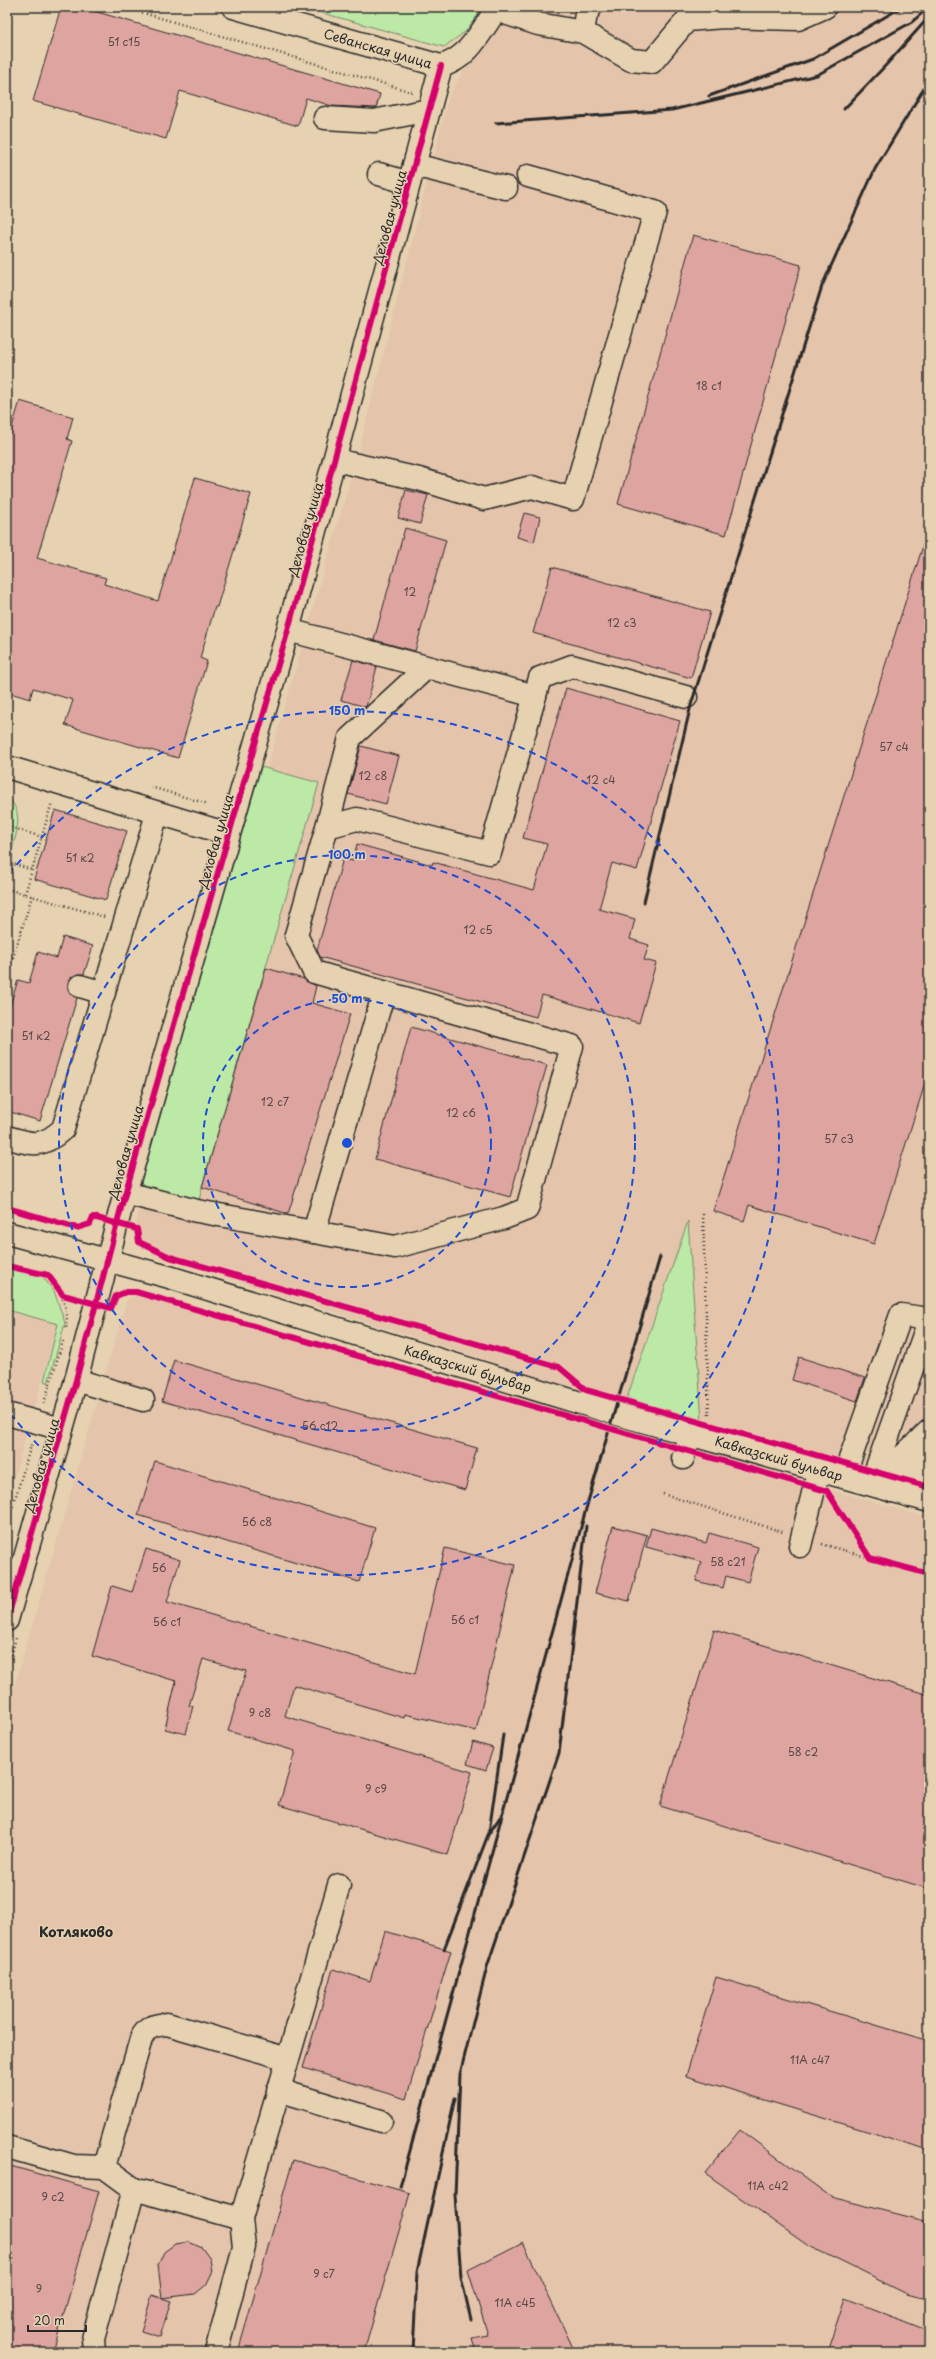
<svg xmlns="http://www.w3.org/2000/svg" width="936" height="2359" viewBox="0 0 936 2359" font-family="'Playpen Sans',sans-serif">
	<rect width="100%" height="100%" fill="#e6d1b0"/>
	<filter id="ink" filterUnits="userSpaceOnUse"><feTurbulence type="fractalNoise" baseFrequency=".025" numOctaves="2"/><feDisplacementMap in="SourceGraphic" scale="8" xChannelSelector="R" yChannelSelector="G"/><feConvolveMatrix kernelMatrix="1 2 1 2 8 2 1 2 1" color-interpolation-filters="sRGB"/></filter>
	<g filter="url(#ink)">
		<g fill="#e4c4ab">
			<path d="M 510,7 L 929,7 L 929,1483 L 566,1385 L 153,1255 L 136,1229 L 139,1210 L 359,450 L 449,96 L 469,62 Z"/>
			<path d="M 149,1292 L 929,1518 L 929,2352 L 7,2352 L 7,1712 L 127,1300 L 138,1294 Z"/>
			<path d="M 7,1310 L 58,1324 L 7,1502 Z"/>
		</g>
		<g fill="#bde9a7" stroke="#748a69">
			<path d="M 301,7 L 483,7 L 466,31 L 444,47 Z"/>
			<path d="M 261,767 L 319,783 L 202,1187 L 198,1205 L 150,1194 L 141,1182 Z"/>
			<path d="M 7,797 C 24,811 17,831 12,850 L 7,848 Z"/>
			<path d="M 688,1221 L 702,1421 L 627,1398 Z"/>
			<path d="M 7,1269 L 42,1276 L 54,1291 L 65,1323 L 48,1383 L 44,1381 L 58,1324 L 7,1310 Z"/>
		</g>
		<g fill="#dea4a0" stroke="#2b2b2b">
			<path d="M 61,7 L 80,7 L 380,94 L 376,108 L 332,106 L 306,98 L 298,126 L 180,91 L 166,139 L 33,101 Z"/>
			<path d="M 693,235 L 801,265 L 726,535 L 618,504 Z"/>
			<path d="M 20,401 L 73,417 L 67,439 L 72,441 L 37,558 L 106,578 L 104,584 L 158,601 L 195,478 L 251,494 L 217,607 L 215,607 L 200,658 L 207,661 L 178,758 L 65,725 L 73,700 L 33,688 L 30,699 L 7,692 L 7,443 Z"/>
			<path d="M 406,490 L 428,495 L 420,524 L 398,518 Z"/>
			<path d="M 524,513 L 540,517 L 534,542 L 517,537 Z"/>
			<path d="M 405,528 L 446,540 L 415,651 L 374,640 Z"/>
			<path d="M 926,536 L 929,536 L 929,1071 L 874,1244 L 749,1205 L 744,1221 L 713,1211 Z"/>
			<path d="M 552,567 L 710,612 L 691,678 L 533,633 Z"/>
			<path d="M 353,660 L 377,667 L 366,707 L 341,700 Z"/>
			<path d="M 566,688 L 680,721 L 637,870 L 612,863 L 599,909 L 635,919 L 630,939 L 649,945 L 644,960 L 656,963 L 639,1023 L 542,995 L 536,1017 L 320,957 L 317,950 L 343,859 L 353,861 L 357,844 L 432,865 L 433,862 L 534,890 L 547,844 L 523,838 Z"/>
			<path d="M 361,746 L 399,756 L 386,804 L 348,794 Z"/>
			<path d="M 55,810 L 127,831 L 106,900 L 34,879 Z"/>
			<path d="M 63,937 L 93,946 L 84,974 L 77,974 L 68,982 L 68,989 L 71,994 L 77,998 L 40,1121 L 7,1111 L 7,1015 L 18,980 L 29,983 L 38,952 L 57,958 Z"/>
			<path d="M 266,968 L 304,979 L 316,986 L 312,1003 L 350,1014 L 288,1214 L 202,1187 Z"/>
			<path d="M 411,1027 L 547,1065 L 510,1197 L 375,1159 Z"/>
			<path d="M 799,1357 L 865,1378 L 857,1401 L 792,1380 Z"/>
			<path d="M 174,1360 L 477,1448 L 465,1490 L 162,1401 Z"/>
			<path d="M 155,1461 L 375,1528 L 359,1582 L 138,1515 Z"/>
			<path d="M 613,1526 L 647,1535 L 629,1601 L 595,1593 Z"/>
			<path d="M 651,1528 L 706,1543 L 709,1533 L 758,1547 L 748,1582 L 726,1576 L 723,1588 L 696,1581 L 701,1562 L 646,1547 Z"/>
			<path d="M 445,1548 L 515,1565 L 476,1731 L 405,1714 L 404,1718 L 294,1685 L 285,1716 L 472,1772 L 448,1855 L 279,1805 L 295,1751 L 228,1731 L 246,1671 L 203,1659 L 189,1706 L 193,1706 L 186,1734 L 165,1729 L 176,1681 L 92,1656 L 112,1586 L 132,1592 L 146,1549 L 180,1560 L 167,1602 L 415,1674 Z"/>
			<path d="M 714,1630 L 929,1695 L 929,1889 L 660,1806 Z"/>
			<path d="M 473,1742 L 493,1748 L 486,1770 L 467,1764 Z"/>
			<path d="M 385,1931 L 451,1951 L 406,2099 L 303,2068 L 333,1969 L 370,1981 Z"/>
			<path d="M 716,1977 L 929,2041 L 929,2150 L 686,2076 Z"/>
			<path d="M 740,2130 L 831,2197 L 929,2222 L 929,2300 L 907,2294 L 807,2245 L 705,2173 Z"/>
			<path d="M 293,2160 L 410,2193 L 364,2352 L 238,2352 Z"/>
			<path d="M 7,2165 L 99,2191 L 53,2352 L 7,2352 Z"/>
			<path d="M 189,2242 L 202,2248 L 210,2259 L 212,2273 L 206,2285 L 195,2294 L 162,2298 L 158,2265 L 164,2252 L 175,2244 Z"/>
			<path d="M 523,2242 L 575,2352 L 476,2352 L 472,2338 L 488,2335 L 468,2270 Z"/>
			<path d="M 152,2295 L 171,2301 L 160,2337 L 141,2331 Z"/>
			<path d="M 845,2298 L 929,2331 L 929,2352 L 827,2352 Z"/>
		</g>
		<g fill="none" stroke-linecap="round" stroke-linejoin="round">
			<g stroke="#2b2b2b" stroke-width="25">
				<g id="minor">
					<path d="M 233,7 L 441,66 C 469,59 482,29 498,7"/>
					<path d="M 496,10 L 538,24 L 583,32 L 631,60 L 652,62 L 687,20 L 723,17 L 798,19 L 825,7"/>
					<path d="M 583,32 L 586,14 L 591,7"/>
					<path d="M 325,118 L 374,121 L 429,110"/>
					<path d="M 414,165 L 506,188"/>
					<path d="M 379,174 L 409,183"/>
					<path d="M 335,460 L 419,479 L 484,499 L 532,487 L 573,499 L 655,212 L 528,176"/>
					<path d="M 288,630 L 535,696"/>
					<path d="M 7,767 L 228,834"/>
					<path d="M 327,827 L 350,738 L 426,668"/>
					<path d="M 80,986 L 104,993"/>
					<path d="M 384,992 L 314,1232 L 395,1247 L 504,1218 L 527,1209 L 572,1046 L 314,972 L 296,935 L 327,827 L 357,819 L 490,853 L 540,678 L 572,666 L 686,697"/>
					<path d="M 7,1137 C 33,1145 42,1148 63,1129 L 157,814"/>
					<path d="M 125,1193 L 197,1211 L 314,1232"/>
					<path d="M 7,1233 L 169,1277 L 613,1413 L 929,1501"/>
					<path d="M 76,1380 L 143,1400"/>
					<path d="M 7,1414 L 62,1429"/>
					<path d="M 683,1458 L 690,1434"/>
					<path d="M 844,1476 L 901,1315 L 929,1319"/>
					<path d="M 871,1484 L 929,1321"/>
					<path d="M 892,1491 L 903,1456 L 929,1431"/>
					<path d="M 909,1496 L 920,1458 L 929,1450"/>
					<path d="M 800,1546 L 819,1469"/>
					<path d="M 7,1620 L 76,1380 L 121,1208 L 288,630 L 441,66"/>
					<path d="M 278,2090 L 381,2121"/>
					<path d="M 7,2147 L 74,2166 L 104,2167 L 134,2189 L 93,2339 L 94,2352"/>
					<path d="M 104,2167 L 141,2039 C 146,2027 154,2025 167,2024 L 288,2059"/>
					<path d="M 134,2189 L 241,2219"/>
					<path d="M 216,2352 L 244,2247 L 241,2219 L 339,1885"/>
				</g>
			</g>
			<g stroke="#2b2b2b" stroke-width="2.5" stroke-dasharray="1 3" stroke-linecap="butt">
				<path d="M 123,7 L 412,92"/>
				<path d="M 151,787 L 208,804"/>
				<path d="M 7,826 L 42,837"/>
				<path d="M 7,862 L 32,870"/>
				<path d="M 7,889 L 105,917"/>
				<path d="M 25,894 L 52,802"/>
				<path d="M 7,957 L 13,959"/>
				<path d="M 7,977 L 32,896"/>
				<path d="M 703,1214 L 709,1418"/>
				<path d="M 63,1224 C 76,1227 86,1231 93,1217"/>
				<path d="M 137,1231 L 139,1242 L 157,1251"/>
				<path d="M 48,1275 C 60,1292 70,1307 66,1329"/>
				<path d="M 120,1294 C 133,1289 145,1294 157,1298 L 158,1295"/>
				<path d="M 44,1403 L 63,1341"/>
				<path d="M 663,1494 L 783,1532"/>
				<path d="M 7,1526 L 32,1442"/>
				<path d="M 822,1544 L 870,1558"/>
				<path d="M 7,1670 L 16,1638"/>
			</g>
			<use href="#minor" stroke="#e6d1b0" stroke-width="22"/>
			<g stroke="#2b2b2b" stroke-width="3">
				<path d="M 709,96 L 813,59 L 902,7"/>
				<path d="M 844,109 L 886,65 L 929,17"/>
				<path d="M 496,123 L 672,110 L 817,75 L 912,22 L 929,7"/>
				<path d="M 644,902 L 691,705 L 822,286 L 875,169 L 929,80"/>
				<path d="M 489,1832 L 503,1735"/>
				<path d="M 444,1949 L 488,1835 L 500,1817"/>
				<path d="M 400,2187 L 589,1498 L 660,1257"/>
				<path d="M 471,2319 L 461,2277 L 455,2195 L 460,2074 L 487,1967 L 559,1753 L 586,1526"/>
				<path d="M 413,2352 L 417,2272 L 455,2098"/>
			</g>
			<g stroke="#e6d1b0" stroke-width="8">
				<g id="cycleway">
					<path d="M 7,1208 L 77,1228 L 90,1224 L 93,1217 L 137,1229 L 139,1242 L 170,1257 L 559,1367 L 586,1390 L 929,1487"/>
					<path d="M 7,1266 L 48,1275 L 63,1295 L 111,1308 L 116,1296 L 126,1292 L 136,1292 L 827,1491 L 870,1558 L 929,1574"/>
					<path d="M 7,1620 L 76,1380 L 121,1208 L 288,630 L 441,66"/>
				</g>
			</g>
			<use href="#cycleway" stroke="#d6006c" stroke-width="6"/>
		</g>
	</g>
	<g fill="none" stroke="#1d4ed8" stroke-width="2" stroke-dasharray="7 5">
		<circle cx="347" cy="1143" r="144"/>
		<circle cx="347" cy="1143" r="288"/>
		<path d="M9 874A432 432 0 1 1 9 1412"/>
	</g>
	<g text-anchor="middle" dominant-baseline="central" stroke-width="3" stroke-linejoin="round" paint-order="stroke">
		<g font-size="11" fill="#584948">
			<text x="124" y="41">51 с15</text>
			<text x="709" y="385">18 с1</text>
			<text x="410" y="591">12</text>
			<text x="622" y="622">12 с3</text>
			<text x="894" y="746">57 с4</text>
			<text x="373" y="775">12 с8</text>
			<text x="601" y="779">12 с4</text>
			<text x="80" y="857">51 к2</text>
			<text x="478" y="929">12 с5</text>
			<text x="36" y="1035">51 к2</text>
			<text x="275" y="1101">12 с7</text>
			<text x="461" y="1112">12 с6</text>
			<text x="839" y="1138">57 с3</text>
			<text x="320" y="1425">56 с12</text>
			<text x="257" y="1521">56 с8</text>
			<text x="728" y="1561">58 с21</text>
			<text x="159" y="1567">56</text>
			<text x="465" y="1619">56 с1</text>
			<text x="167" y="1621">56 с1</text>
			<text x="260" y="1712">9 с8</text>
			<text x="803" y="1751">58 с2</text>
			<text x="376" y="1788">9 с9</text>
			<text x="810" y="2059">11А с47</text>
			<text x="768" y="2185">11А с42</text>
			<text x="53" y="2196">9 с2</text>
			<text x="324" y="2273">9 с7</text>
			<text x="39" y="2288">9</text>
			<text x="515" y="2302">11А с45</text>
		</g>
		<g font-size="13" fill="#2b2b2b" stroke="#e6d1b0">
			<text transform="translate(378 48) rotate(16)">Севанская улица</text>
			<text transform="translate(389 217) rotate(-75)">Деловая улица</text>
			<text transform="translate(305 529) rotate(-74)">Деловая улица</text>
			<text transform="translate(215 841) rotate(-74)">Деловая улица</text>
			<text transform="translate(125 1152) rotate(-74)">Деловая улица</text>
			<text transform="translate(468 1368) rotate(17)">Кавказский бульвар</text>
			<text transform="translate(779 1458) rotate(16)">Кавказский бульвар</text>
			<text transform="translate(41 1465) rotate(-74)">Деловая улица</text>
		</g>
		<g font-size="14" font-weight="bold" fill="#2b2b2b" stroke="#e6d1b0">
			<text x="76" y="1931">Котляково</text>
		</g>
	</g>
	<circle cx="347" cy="1143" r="6" fill="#1d4ed8" stroke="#e6d1b0" stroke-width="2"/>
	<g font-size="12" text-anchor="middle" font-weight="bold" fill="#1d4ed8" stroke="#e6d1b0" stroke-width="3" stroke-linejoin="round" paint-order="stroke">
		<text x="347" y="715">150 m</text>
		<text x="347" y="859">100 m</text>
		<text x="347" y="1003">50 m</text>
	</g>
	<rect width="936" height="2359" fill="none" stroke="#e6d1b0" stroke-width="24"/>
	<rect x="12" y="12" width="912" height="2335" fill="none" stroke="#2b2b2b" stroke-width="1.5" filter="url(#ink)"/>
	<path d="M28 2325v6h58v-6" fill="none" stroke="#2b2b2b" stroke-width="2"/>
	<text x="34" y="2325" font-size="12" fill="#2b2b2b" stroke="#e6d1b0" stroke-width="3" paint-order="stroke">20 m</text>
</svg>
